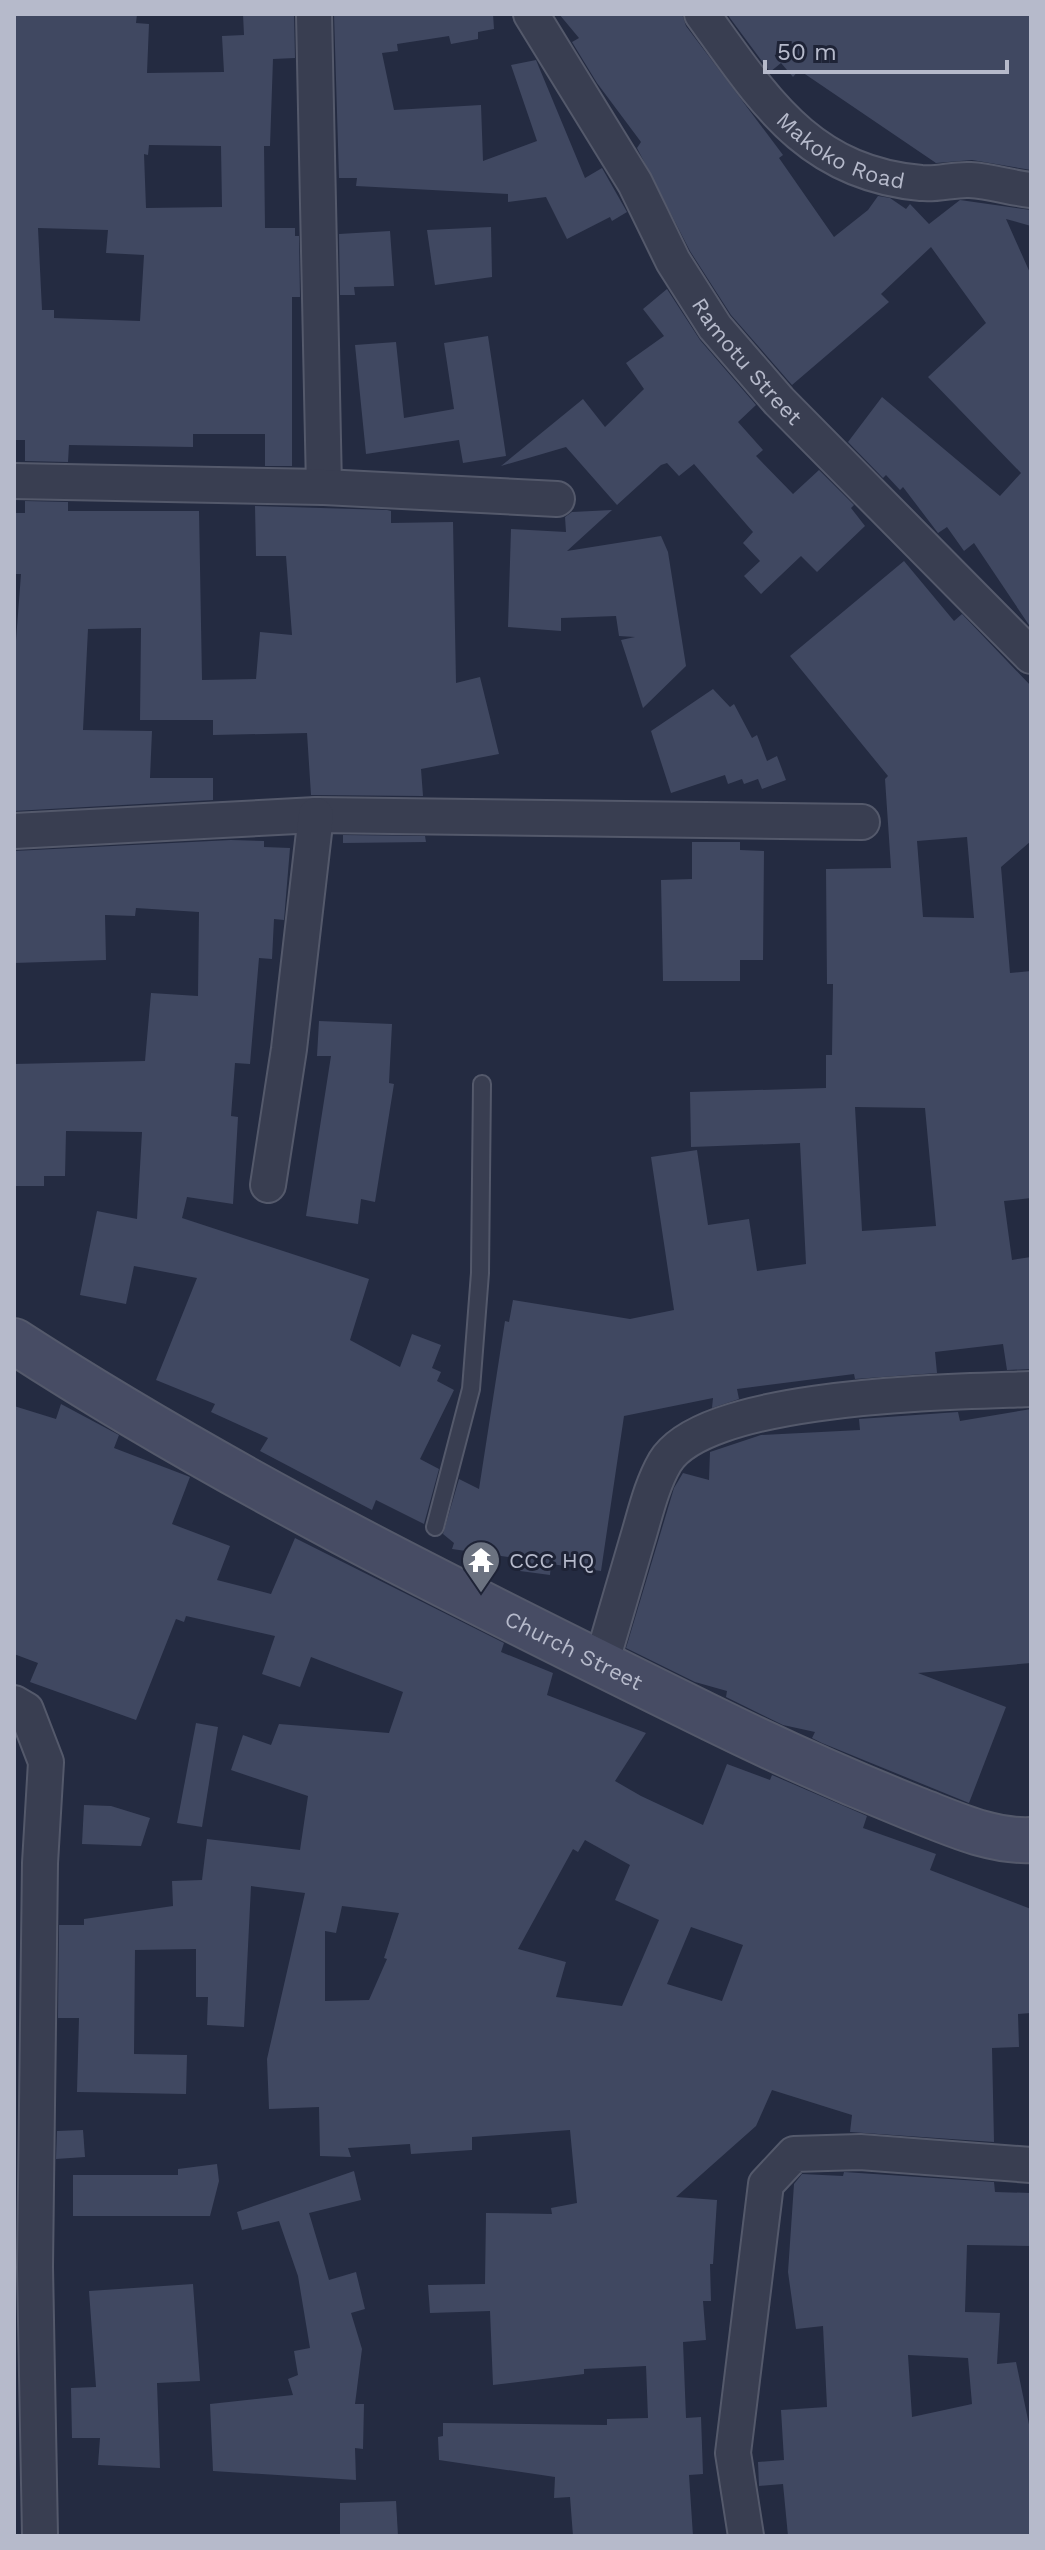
<svg xmlns="http://www.w3.org/2000/svg" width="1045" height="2550" viewBox="0 0 1045 2550" font-family="'Work Sans',sans-serif">
	<rect width="100%" height="100%" fill="#242b41"/>
	<g fill="#404861" fill-rule="evenodd">
		<path d="M 14,14 L 137,14 L 136,23 L 149,24 L 147,73 L 224,72 L 222,36 L 244,35 L 243,14 L 294,14 L 295,58 L 273,59 L 270,146 L 264,146 L 265,228 L 295,228 L 295,236 L 299,236 L 300,297 L 292,297 L 292,466 L 265,466 L 265,434 L 193,434 L 193,447 L 69,445 L 68,462 L 25,461 L 25,440 L 14,440 ZM 149,145 L 221,146 L 222,207 L 146,208 L 144,154 L 148,155 ZM 38,228 L 108,230 L 106,253 L 144,255 L 140,321 L 54,318 L 54,310 L 42,310 Z"/>
		<path d="M 334,14 L 493,14 L 494,29 L 478,32 L 478,39 L 451,44 L 449,36 L 397,44 L 398,51 L 382,53 L 394,110 L 481,105 L 483,161 L 537,141 L 511,65 L 536,60 L 585,178 L 602,168 L 627,212 L 612,221 L 610,217 L 567,239 L 546,197 L 508,202 L 508,194 L 356,186 L 357,178 L 339,178 Z"/>
		<path d="M 559,14 L 682,14 L 686,26 L 783,155 L 779,158 L 834,237 L 868,210 L 878,196 L 890,198 L 906,209 L 910,204 L 929,224 L 960,200 L 1031,210 L 1031,226 L 1006,219 L 1031,275 L 1031,628 L 974,543 L 964,551 L 947,527 L 938,533 L 903,487 L 900,490 L 886,475 L 883,478 L 848,442 L 882,397 L 1000,496 L 1021,473 L 928,377 L 986,323 L 931,247 L 881,294 L 889,302 L 792,385 L 731,315 L 690,251 L 637,148 L 641,142 L 597,83 L 572,42 L 579,38 Z"/>
		<path d="M 727,14 L 1031,14 L 1031,170 L 972,160 L 936,163 L 799,70 L 793,77 L 781,63 L 770,72 Z"/>
		<path d="M 491,227 L 492,277 L 435,285 L 427,230 Z"/>
		<path d="M 390,231 L 394,286 L 354,287 L 355,295 L 340,295 L 339,234 Z"/>
		<path d="M 667,289 L 700,340 L 756,405 L 738,422 L 763,450 L 756,456 L 793,494 L 819,470 L 854,505 L 851,508 L 865,526 L 817,572 L 801,556 L 761,594 L 744,576 L 760,561 L 743,543 L 753,532 L 694,464 L 679,476 L 667,463 L 661,465 L 617,505 L 566,447 L 501,466 L 583,399 L 605,427 L 644,389 L 626,363 L 664,336 L 643,309 Z"/>
		<path d="M 488,336 L 506,456 L 463,463 L 459,440 L 366,454 L 355,345 L 396,342 L 404,418 L 454,409 L 444,343 Z"/>
		<path d="M 25,501 L 68,502 L 68,511 L 199,511 L 202,680 L 256,679 L 260,632 L 292,635 L 286,556 L 256,556 L 255,506 L 387,510 L 391,511 L 391,523 L 453,522 L 456,683 L 480,677 L 499,754 L 421,769 L 423,796 L 311,795 L 307,733 L 213,735 L 213,720 L 140,720 L 141,628 L 88,629 L 83,730 L 152,731 L 150,778 L 213,778 L 213,800 L 14,811 L 14,667 L 21,574 L 14,574 L 14,513 L 25,513 Z"/>
		<path d="M 612,510 L 567,551 L 661,536 L 668,552 L 686,666 L 643,708 L 621,640 L 635,637 L 619,636 L 616,616 L 561,618 L 561,631 L 508,627 L 511,529 L 566,532 L 565,517 L 572,512 Z"/>
		<path d="M 904,561 L 954,621 L 962,614 L 1031,686 L 1031,841 L 1001,867 L 1010,973 L 1031,971 L 1031,1198 L 1004,1201 L 1012,1260 L 1031,1257 L 1031,1369 L 1007,1370 L 1003,1344 L 935,1352 L 937,1373 L 855,1379 L 854,1374 L 737,1389 L 739,1399 L 712,1408 L 713,1398 L 624,1416 L 601,1571 L 551,1564 L 550,1575 L 520,1571 L 522,1559 L 452,1549 L 454,1543 L 443,1534 L 459,1479 L 479,1489 L 505,1321 L 509,1322 L 513,1300 L 630,1319 L 674,1310 L 651,1157 L 697,1150 L 708,1225 L 749,1219 L 757,1271 L 806,1264 L 800,1143 L 691,1147 L 690,1092 L 826,1088 L 826,1055 L 832,1055 L 833,984 L 827,984 L 826,869 L 891,868 L 885,779 L 888,776 L 790,656 ZM 967,837 L 974,918 L 923,917 L 917,841 ZM 855,1107 L 925,1108 L 936,1226 L 862,1231 Z"/>
		<path d="M 713,689 L 730,707 L 734,704 L 752,738 L 757,735 L 767,761 L 777,756 L 786,780 L 762,789 L 758,779 L 744,784 L 742,779 L 728,784 L 725,775 L 671,793 L 651,731 Z"/>
		<path d="M 343,835 L 425,836 L 426,842 L 343,843 Z"/>
		<path d="M 231,840 L 264,841 L 264,847 L 290,848 L 284,920 L 274,919 L 272,959 L 259,958 L 250,1064 L 235,1063 L 231,1116 L 238,1117 L 233,1204 L 187,1197 L 182,1218 L 369,1279 L 350,1340 L 400,1367 L 412,1334 L 441,1345 L 432,1368 L 441,1372 L 437,1381 L 454,1390 L 420,1459 L 439,1469 L 424,1524 L 376,1500 L 372,1510 L 260,1451 L 268,1438 L 211,1412 L 215,1404 L 156,1380 L 197,1278 L 134,1266 L 126,1304 L 80,1295 L 97,1211 L 137,1219 L 142,1132 L 66,1131 L 65,1176 L 44,1176 L 44,1186 L 14,1186 L 14,1064 L 145,1061 L 151,993 L 198,996 L 199,912 L 136,908 L 135,916 L 105,915 L 106,960 L 14,963 L 14,851 Z"/>
		<path d="M 692,842 L 740,842 L 740,850 L 764,851 L 763,960 L 740,960 L 740,981 L 663,981 L 661,880 L 692,879 Z"/>
		<path d="M 319,1021 L 392,1024 L 389,1083 L 394,1084 L 375,1202 L 361,1199 L 358,1224 L 306,1216 L 331,1056 L 317,1056 Z"/>
		<path d="M 61,1404 L 119,1435 L 114,1448 L 190,1477 L 172,1524 L 230,1546 L 217,1580 L 271,1594 L 295,1538 L 504,1643 L 501,1652 L 553,1673 L 547,1695 L 646,1733 L 615,1781 L 641,1796 L 703,1825 L 727,1764 L 770,1780 L 772,1775 L 867,1816 L 863,1828 L 936,1854 L 930,1870 L 1031,1909 L 1031,2013 L 1018,2014 L 1019,2047 L 992,2048 L 994,2142 L 850,2132 L 852,2115 L 772,2090 L 756,2126 L 676,2197 L 717,2200 L 713,2264 L 710,2264 L 711,2301 L 703,2301 L 706,2340 L 683,2342 L 686,2418 L 701,2417 L 703,2474 L 689,2475 L 693,2536 L 573,2536 L 570,2497 L 554,2498 L 555,2477 L 439,2460 L 438,2437 L 443,2436 L 443,2423 L 607,2425 L 607,2419 L 648,2418 L 646,2366 L 584,2369 L 584,2374 L 493,2385 L 490,2311 L 430,2313 L 428,2285 L 485,2284 L 486,2213 L 552,2214 L 551,2208 L 577,2203 L 570,2130 L 472,2137 L 472,2150 L 411,2154 L 410,2144 L 348,2148 L 351,2157 L 320,2156 L 319,2107 L 269,2109 L 267,2059 L 305,1893 L 251,1886 L 244,2027 L 207,2025 L 208,1997 L 196,1997 L 196,1949 L 135,1950 L 134,2054 L 187,2055 L 186,2094 L 77,2092 L 79,2018 L 58,2018 L 59,1925 L 84,1925 L 84,1919 L 173,1906 L 172,1881 L 202,1880 L 207,1839 L 300,1850 L 308,1796 L 231,1770 L 243,1735 L 271,1745 L 279,1724 L 389,1733 L 403,1692 L 311,1657 L 300,1687 L 262,1674 L 275,1636 L 186,1616 L 184,1622 L 176,1619 L 136,1720 L 30,1682 L 38,1663 L 14,1654 L 14,1406 L 56,1419 ZM 585,1840 L 630,1865 L 615,1900 L 659,1920 L 622,2006 L 556,1997 L 566,1962 L 518,1949 L 573,1849 L 578,1852 ZM 342,1906 L 399,1913 L 384,1958 L 387,1959 L 369,2000 L 325,2001 L 325,1931 L 336,1933 ZM 691,1927 L 743,1945 L 722,2001 L 667,1984 Z"/>
		<path d="M 1031,1409 L 1031,1663 L 918,1673 L 1006,1707 L 969,1803 L 822,1743 L 812,1738 L 815,1732 L 783,1725 L 726,1697 L 727,1691 L 695,1682 L 626,1648 L 674,1488 L 683,1473 L 709,1480 L 710,1452 L 761,1435 L 860,1430 L 859,1419 L 958,1412 L 960,1421 Z"/>
		<path d="M 196,1723 L 218,1727 L 202,1827 L 177,1823 Z"/>
		<path d="M 84,1805 L 111,1806 L 150,1818 L 141,1846 L 82,1844 Z"/>
		<path d="M 83,2130 L 85,2157 L 56,2159 L 57,2131 Z"/>
		<path d="M 217,2164 L 219,2181 L 210,2216 L 73,2216 L 73,2175 L 178,2175 L 178,2169 Z"/>
		<path d="M 354,2171 L 361,2200 L 309,2213 L 329,2280 L 356,2272 L 365,2309 L 351,2313 L 362,2349 L 355,2404 L 364,2404 L 363,2449 L 355,2448 L 356,2480 L 213,2471 L 210,2404 L 293,2395 L 288,2379 L 298,2375 L 294,2351 L 310,2348 L 298,2276 L 279,2221 L 242,2230 L 237,2212 Z"/>
		<path d="M 844,2172 L 994,2182 L 995,2192 L 1031,2193 L 1031,2246 L 967,2245 L 965,2312 L 1000,2313 L 997,2364 L 1016,2362 L 1031,2434 L 1031,2536 L 788,2536 L 783,2484 L 759,2486 L 758,2462 L 784,2460 L 781,2410 L 827,2407 L 823,2326 L 796,2329 L 788,2272 L 794,2184 L 802,2174 L 843,2176 ZM 908,2355 L 968,2358 L 972,2404 L 912,2417 Z"/>
		<path d="M 193,2284 L 200,2381 L 157,2383 L 160,2468 L 98,2465 L 100,2438 L 72,2438 L 71,2388 L 96,2387 L 89,2291 Z"/>
		<path d="M 396,2501 L 398,2536 L 340,2536 L 340,2503 Z"/>
	</g>
	<g fill="none" stroke-linecap="round" stroke-linejoin="round">
		<g stroke="#54596b" stroke-width="20">
			<path id="lane" d="M 435,1527 L 471,1389 L 480,1273 L 482,1084"/>
		</g>
		<g stroke="#54596b" stroke-width="38">
			<g id="street">
				<path d="M 314,14 L 324,487"/>
				<path id="s1" d="M 531,14 L 635,183 L 673,261 L 715,327 L 779,401 L 1031,656"/>
				<path id="s2" d="M 702,14 C 763,98 807,173 921,183 C 937,185 954,179 970,180 C 991,181 1011,188 1031,190"/>
				<path d="M 14,481 L 324,487 L 557,499"/>
				<path d="M 14,831 L 316,815 L 862,822"/>
				<path d="M 268,1185 L 289,1049 L 316,815"/>
				<path d="M 601,1664 C 613,1623 625,1582 637,1541 C 645,1515 651,1486 665,1462 C 706,1394 954,1392 1031,1389"/>
				<path d="M 14,1703 L 26,1710 L 46,1762 L 40,1863 L 35,2267 L 40,2536"/>
				<path d="M 746,2536 L 733,2453 L 766,2184 L 794,2154 L 860,2152 L 1031,2165"/>
			</g>
		</g>
		<g stroke="#54596b" stroke-width="48">
			<g id="secondary">
				<path id="s3" d="M 14,1341 C 236,1485 474,1601 711,1718 C 778,1751 845,1781 915,1809 C 952,1823 991,1842 1031,1840"/>
			</g>
		</g>
		<use href="#lane" stroke="#393e51" stroke-width="16"/>
		<use href="#street" stroke="#393e51" stroke-width="34"/>
		<use href="#secondary" stroke="#474c64" stroke-width="44"/>
	</g>
	<defs>
		<g id="temple-pin" transform="scale(2)"><path d="M0 17L-7.5 6A9.5 9.5 0 1 1 7.5 6Z" fill="#6b7280" stroke="#1e2336"/><path d="M0-6L5-2H3V0L6.5 2.5H4V6H1.5V3h-3V6H-4V2.5H-6.5L-3 0V-2H-5Z" fill="#fff"/></g>
	</defs>
	<g fill-rule="evenodd">
		<use href="#temple-pin" x="481" y="1560"/>
	</g>
	<g text-anchor="middle" dominant-baseline="central" stroke-width="6" stroke-linejoin="round" paint-order="stroke">
		<g font-size="22" fill="#b6bacb" stroke="#1e2336">
			<text stroke="none"><textPath href="#s2" startOffset="200">Makoko Road</textPath></text>
			<text stroke="none"><textPath href="#s1" startOffset="410">Ramotu Street</textPath></text>
			<text stroke="none"><textPath href="#s3" startOffset="640">Church Street</textPath></text>
		</g>
		<g font-size="22" fill="#b6bacb" stroke="#1e2336" text-anchor="start">
			<text x="509" y="1560">CCC HQ</text>
		</g>
	</g>
	<rect width="1045" height="2550" fill="none" stroke="#b6bacb" stroke-width="32"/>
	<path d="M765 60v12h242v-12" fill="none" stroke="#b6bacb" stroke-width="4"/>
	<text x="777" y="60" font-size="24" fill="#b6bacb" stroke="#1e2336" stroke-width="6" paint-order="stroke">50 m</text>
</svg>
